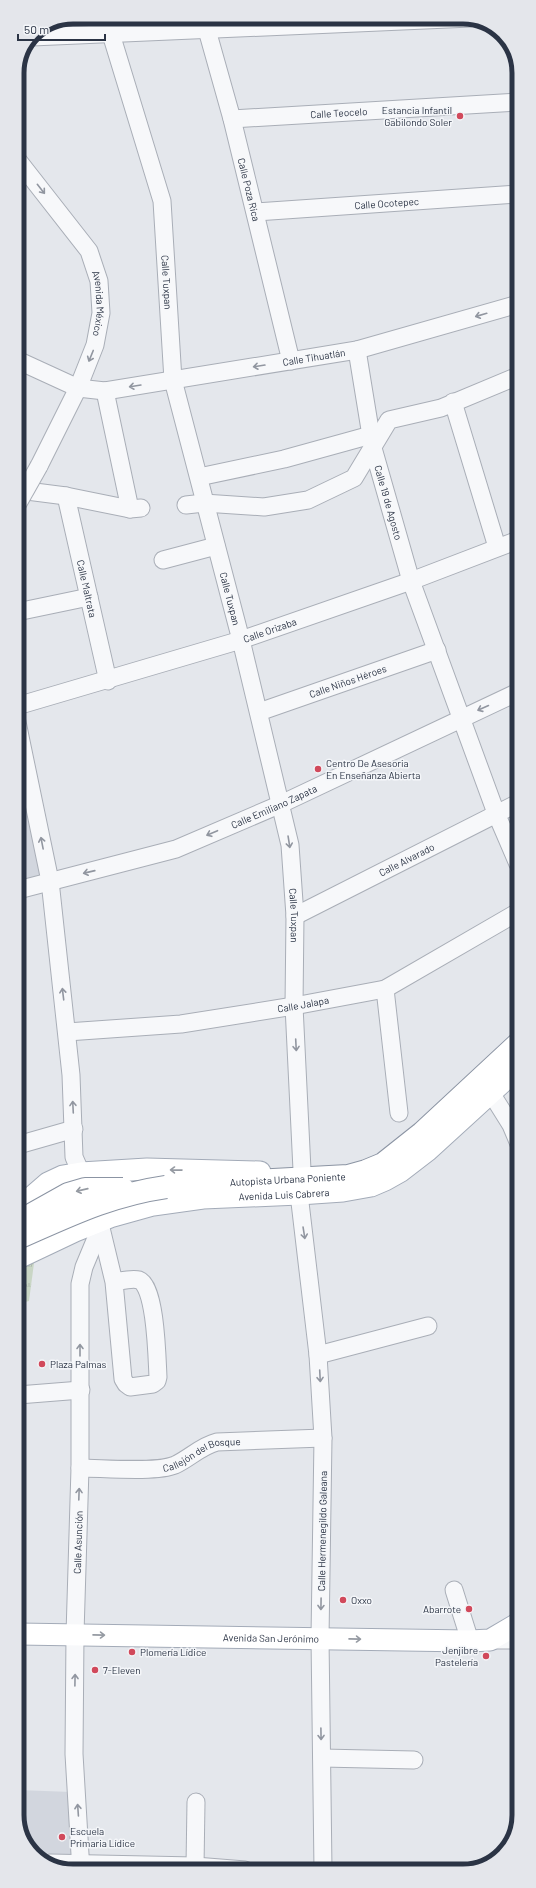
<svg xmlns="http://www.w3.org/2000/svg" width="536" height="1888" viewBox="0 0 536 1888" font-family="Barlow,sans-serif">
	<defs>
		<pattern id="park-tufts" width="24" height="20" patternUnits="userSpaceOnUse"><rect width="24" height="20" fill="#c9d6c5"/><path d="M3 7l-1-3M5 7V3M7 7l1-3M15 17l-1-3M17 17v-4M19 17l1-3" fill="none" stroke="#adb8ab"/></pattern>
	</defs>
	<rect width="100%" height="100%" fill="#e4e7ec"/>
	<g fill="#d2d6de">
		<path d="M 17,771 L 42,874 L 18,881 Z"/>
		<path d="M 18,1790 L 71,1792 L 73,1860 L 41,1859 L 36,1857 L 18,1826 Z"/>
	</g>
	<path fill="url(#park-tufts)" d="M 36,1248 L 29,1301 L 18,1304 L 18,1256 Z"/>
	<g fill="none" stroke-linecap="round" stroke-linejoin="round">
		<g stroke="#a9aeb7" stroke-width="19">
			<g id="minor">
				<path id="s1" d="M 207,17 L 207,30 L 232,119 L 291,361"/>
				<path id="s2" d="M 111,34 L 162,201 L 173,380 L 241,640 L 290,845 L 295,916 L 294,1006 L 302,1170"/>
				<path d="M 32,37 L 471,18"/>
				<path id="s3" d="M 232,119 L 518,102"/>
				<path id="s4" d="M 17,159 L 89,251 L 99,281 L 101,313 L 95,345 L 78,388 L 39,466"/>
				<path id="s5" d="M 256,212 L 518,194"/>
				<path id="s6" d="M 357,350 L 373,448 L 411,581 L 496,813 L 518,864"/>
				<path id="s7" d="M 17,360 L 78,388 L 105,391 L 357,350 L 518,304"/>
				<path d="M 105,391 L 130,509"/>
				<path d="M 453,402 L 497,547"/>
				<path d="M 199,477 L 284,459 L 371,435"/>
				<path d="M 17,487 L 27,491 L 66,496 L 130,509 L 141,508"/>
				<path id="s8" d="M 66,496 L 108,681"/>
				<path d="M 186,505 L 204,503 L 264,507 L 308,500 L 354,478 L 389,420 L 441,408 L 518,376"/>
				<path d="M 163,560 L 216,546"/>
				<path d="M 17,612 L 89,597"/>
				<path id="s9" d="M 17,706 L 241,640 L 411,581 L 518,540"/>
				<path id="s10" d="M 259,712 L 437,650"/>
				<path d="M 17,722 L 50,881 L 71,1075 L 74,1157 L 81,1173"/>
				<path id="s11" d="M 18,890 L 176,849 L 281,804 L 518,692"/>
				<path id="s12" d="M 295,916 L 518,803"/>
				<path d="M 385,989 L 399,1113"/>
				<path id="s13" d="M 67,1032 L 181,1024 L 294,1006 L 385,989 L 518,912"/>
				<path d="M 491,1093 L 511,1125 L 519,1144"/>
				<path d="M 18,1145 L 74,1129"/>
				<path d="M 299,1194 L 318,1355 L 323,1438 L 320,1638 L 323,1870"/>
				<path d="M 101,1228 L 114,1282 L 123,1379 L 126,1384 L 130,1387 L 153,1384 L 157,1381 L 158,1377 C 157,1360 156,1286 139,1280 C 132,1278 121,1281 114,1282"/>
				<path d="M 318,1355 L 428,1326"/>
				<path d="M 18,1395 L 81,1390"/>
				<path id="s14" d="M 80,1468 C 102,1468 156,1473 175,1465 C 190,1458 201,1446 217,1442 L 323,1438"/>
				<path d="M 454,1590 L 470,1641"/>
				<path d="M 490,1640 L 519,1640"/>
				<path d="M 322,1758 L 414,1760"/>
				<path d="M 50,1863 L 195,1866 L 245,1870"/>
				<path d="M 195,1866 L 196,1802"/>
				<path id="s15" d="M 81,1871 L 74,1754 L 75,1634 L 80,1468 L 80,1284 L 84,1267 L 104,1219"/>
			</g>
		</g>
		<g stroke="#a3abb8" stroke-width="23">
			<g id="major">
				<path d="M 18,1209 L 48,1183 L 63,1176 L 81,1173 L 147,1169 L 260,1172"/>
				<path id="s16" d="M 18,1258 L 75,1231 L 110,1217 L 153,1205 L 203,1198 L 299,1194 L 343,1191 L 371,1186 L 385,1180 L 401,1171 L 427,1151 L 519,1067"/>
				<path id="s17" d="M 18,1634 L 470,1641 L 490,1640 L 519,1623"/>
			</g>
		</g>
		<g stroke="#8b94a3" stroke-width="24">
			<g id="highway">
				<path id="s18" d="M 166,1187 L 195,1184 L 348,1176 L 366,1171 L 383,1164 L 422,1133 L 519,1043"/>
			</g>
		</g>
		<use href="#minor" stroke="#f7f8fa" stroke-width="17"/>
		<use href="#major" stroke="#fff" stroke-width="21"/>
		<use href="#highway" stroke="#fff" stroke-width="22"/>
		<g stroke="#a9aeb7" stroke-width="19" stroke-linecap="butt">
			<path id="minor-bridge" d="M 17,505 L 39,466"/>
		</g>
		<g stroke="#8b94a3" stroke-width="24" stroke-linecap="butt">
			<g id="highway-bridge">
				<path d="M 18,1222 L 68,1194 L 85,1189 L 123,1189"/>
				<path d="M 18,1238 C 68,1216 110,1195 166,1187"/>
			</g>
		</g>
		<use href="#minor-bridge" stroke="#f7f8fa" stroke-width="17"/>
		<use href="#highway-bridge" stroke="#fff" stroke-width="22"/>
	</g>
	<defs><path id="oneway-shaft" d="M-6 0H5M1.5-3L5.5 0L1.5 3" fill="none" stroke-width="1.6" stroke-linecap="round" stroke-linejoin="round"/></defs>
	<g stroke="#9196a0">
		<use href="#oneway-shaft" transform="translate(41 189) rotate(52)"/>
		<use href="#oneway-shaft" transform="translate(481 315) rotate(164)"/>
		<use href="#oneway-shaft" transform="translate(91 356) rotate(112)"/>
		<use href="#oneway-shaft" transform="translate(259 366) rotate(171)"/>
		<use href="#oneway-shaft" transform="translate(135 386) rotate(171)"/>
		<use href="#oneway-shaft" transform="translate(483 708) rotate(156)"/>
		<use href="#oneway-shaft" transform="translate(212 833) rotate(157)"/>
		<use href="#oneway-shaft" transform="translate(289 842) rotate(81)"/>
		<use href="#oneway-shaft" transform="translate(42 843) rotate(-101)"/>
		<use href="#oneway-shaft" transform="translate(89 872) rotate(167)"/>
		<use href="#oneway-shaft" transform="translate(63 994) rotate(-97)"/>
		<use href="#oneway-shaft" transform="translate(296 1045) rotate(87)"/>
		<use href="#oneway-shaft" transform="translate(73 1107) rotate(-93)"/>
		<use href="#oneway-shaft" transform="translate(304 1233) rotate(81)"/>
		<use href="#oneway-shaft" transform="translate(80 1350) rotate(-90)"/>
		<use href="#oneway-shaft" transform="translate(320 1376) rotate(87)"/>
		<use href="#oneway-shaft" transform="translate(79 1494) rotate(-88)"/>
		<use href="#oneway-shaft" transform="translate(321 1604) rotate(91)"/>
		<use href="#oneway-shaft" transform="translate(75 1680) rotate(-89)"/>
		<use href="#oneway-shaft" transform="translate(321 1734) rotate(89)"/>
		<use href="#oneway-shaft" transform="translate(78 1810) rotate(-94)"/>
	</g>
	<g stroke="#959aa2">
		<use href="#oneway-shaft" transform="translate(176 1170) rotate(-179)"/>
		<use href="#oneway-shaft" transform="translate(82 1190) rotate(167)"/>
		<use href="#oneway-shaft" transform="translate(99 1635) rotate(1)"/>
		<use href="#oneway-shaft" transform="translate(355 1639) rotate(1)"/>
	</g>
	<g fill="#d1495b" stroke="#f4f6f9" stroke-width="1.5">
		<circle cx="460" cy="116" r="4"/>
		<circle cx="318" cy="769" r="4"/>
		<circle cx="42" cy="1364" r="4"/>
		<circle cx="343" cy="1600" r="4"/>
		<circle cx="469" cy="1609" r="4"/>
		<circle cx="132" cy="1652" r="4"/>
		<circle cx="486" cy="1656" r="4"/>
		<circle cx="95" cy="1670" r="4"/>
		<circle cx="62" cy="1837" r="4"/>
	</g>
	<g text-anchor="middle" dominant-baseline="central" stroke-width="3" stroke-linejoin="round" paint-order="stroke">
		<g font-size="10" fill="#2b3445" stroke="#f4f6f9" text-anchor="start">
			<text x="452" y="110" text-anchor="end">Estancia Infantil<tspan x="452" dy="12">Gabilondo Soler</tspan></text>
			<text x="326" y="763">Centro De Asesoria<tspan x="326" dy="12">En Enseñanza Abierta</tspan></text>
			<text x="50" y="1364">Plaza Palmas</text>
			<text x="351" y="1600">Oxxo</text>
			<text x="461" y="1609" text-anchor="end">Abarrote</text>
			<text x="478" y="1650" text-anchor="end">Jenjibre<tspan x="478" dy="12">Pastelería</tspan></text>
			<text x="140" y="1652">Plomería Lídice</text>
			<text x="103" y="1670">7-Eleven</text>
			<text x="70" y="1831">Escuela<tspan x="70" dy="12">Primaria Lídice</tspan></text>
		</g>
		<g font-size="10" fill="#2b3445" stroke="#f4f6f9">
			<text stroke="none"><textPath href="#s3" startOffset="107">Calle Teocelo</textPath></text>
			<text stroke="none"><textPath href="#s1" startOffset="178">Calle Poza Rica</textPath></text>
			<text stroke="none"><textPath href="#s5" startOffset="131">Calle Ocotepec</textPath></text>
			<text stroke="none"><textPath href="#s2" startOffset="256">Calle Tuxpan</textPath></text>
			<text stroke="none"><textPath href="#s4" startOffset="171">Avenida México</textPath></text>
			<text stroke="none"><textPath href="#s7" startOffset="306">Calle Tihuatlán</textPath></text>
			<text stroke="none"><textPath href="#s6" startOffset="156">Calle 19 de Agosto</textPath></text>
			<text stroke="none"><textPath href="#s8" startOffset="95">Calle Maltrata</textPath></text>
			<text stroke="none"><textPath href="#s2" startOffset="580">Calle Tuxpan</textPath></text>
			<text stroke="none"><textPath href="#s9" startOffset="264">Calle Orizaba</textPath></text>
			<text stroke="none"><textPath href="#s10" startOffset="94">Calle Niños Héroes</textPath></text>
			<text stroke="none"><textPath href="#s11" startOffset="270">Calle Emiliano Zapata</textPath></text>
			<text stroke="none"><textPath href="#s12" startOffset="125">Calle Alvarado</textPath></text>
			<text stroke="none"><textPath href="#s2" startOffset="904">Calle Tuxpan</textPath></text>
			<text stroke="none"><textPath href="#s13" startOffset="238">Calle Jalapa</textPath></text>
			<text stroke="none"><textPath href="#s18" startOffset="122">Autopista Urbana Poniente</textPath></text>
			<text stroke="none"><textPath href="#s16" startOffset="277">Avenida Luis Cabrera</textPath></text>
			<text stroke="none"><textPath href="#s14" startOffset="125">Callejón del Bosque</textPath></text>
			<text transform="translate(322 1531) rotate(-89)">Calle Hermenegildo Galeana</text>
			<text stroke="none"><textPath href="#s15" startOffset="329">Calle Asunción</textPath></text>
			<text stroke="none"><textPath href="#s17" startOffset="253">Avenida San Jerónimo</textPath></text>
		</g>
	</g>
	<path d="M0 0H536V1888H0ZM73 24H463A49 49 0 0 1 512 73V1815A49 49 0 0 1 463 1864H73A49 49 0 0 1 24 1815V73A49 49 0 0 1 73 24Z" fill="#e4e6eb" fill-rule="evenodd"/>
	<path fill="none" stroke="#2b3445" stroke-width="5" d="M73 24H463A49 49 0 0 1 512 73V1815A49 49 0 0 1 463 1864H73A49 49 0 0 1 24 1815V73A49 49 0 0 1 73 24Z"/>
	<path d="M18 34v6h87v-6" fill="none" stroke="#2b3445" stroke-width="2"/>
	<text x="24" y="34" font-size="12" fill="#2b3445" stroke="#f4f6f9" stroke-width="3" paint-order="stroke">50 m</text>
</svg>
